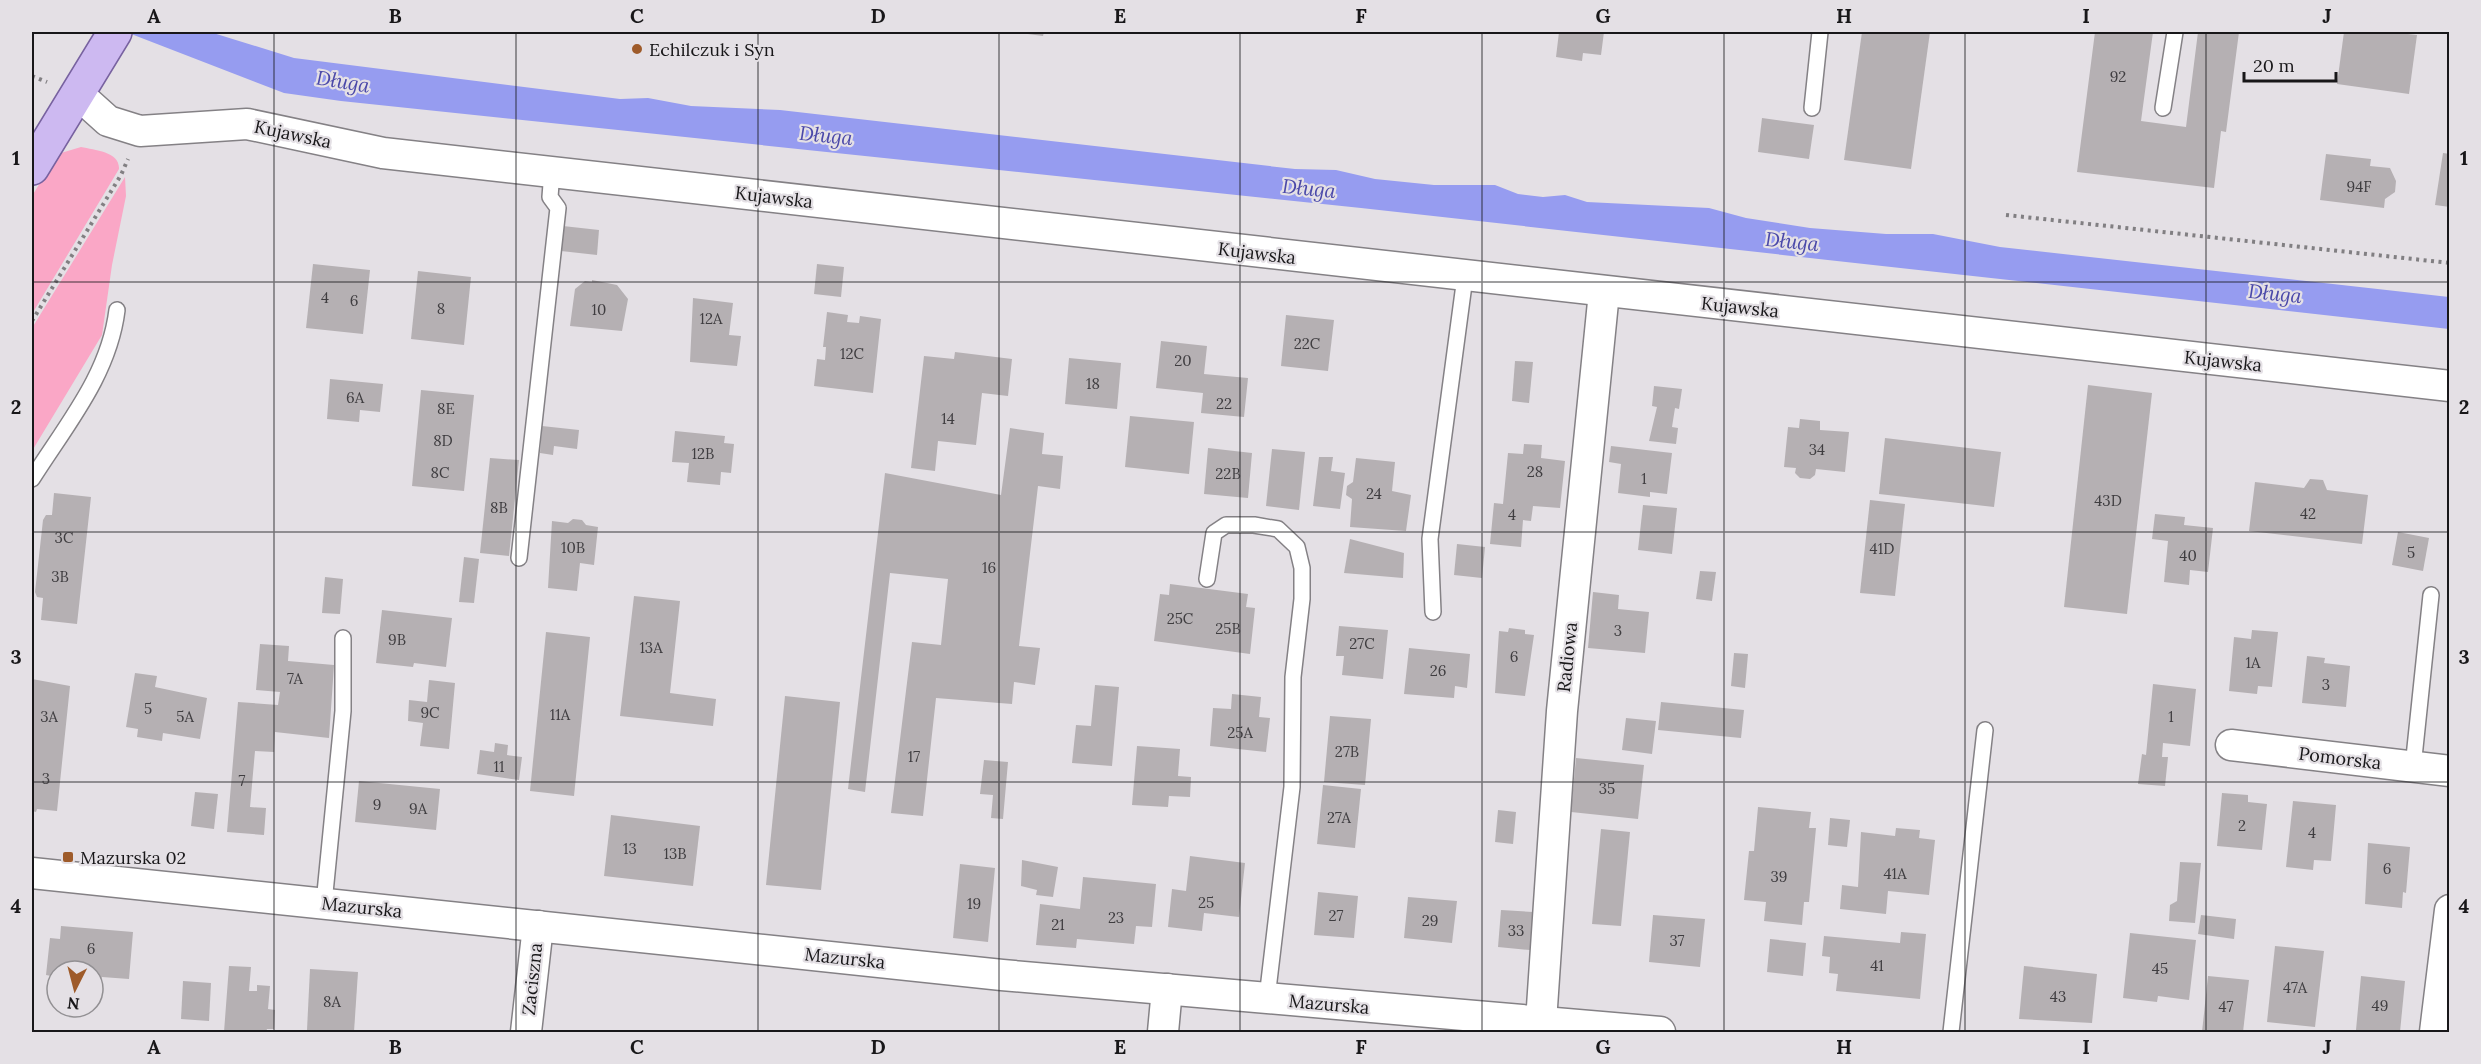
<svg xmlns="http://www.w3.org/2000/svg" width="2481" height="1064" viewBox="0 0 2481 1064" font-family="Lora,serif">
	<rect width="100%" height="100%" fill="#e4e0e5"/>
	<g fill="#faa7c6">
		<path d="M 81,147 C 95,150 120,152 119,169 L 32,314 L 32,196 L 54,160 L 61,153 Z"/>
		<path d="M 125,177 L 126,196 L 112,265 L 102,335 L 32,451 L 32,328 Z"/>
	</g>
	<path fill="#969cf0" d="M 126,32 L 210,32 L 294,58 L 620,99 L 648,98 L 691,106 L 780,110 L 1295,169 L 1336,170 L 1375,179 L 1434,185 L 1495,185 L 1518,194 L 1543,197 L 1565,195 L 1587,202 L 1709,208 L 1746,218 L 1810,228 L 1886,234 L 1933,234 L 2000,247 L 2449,297 L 2449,329 L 1361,208 L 341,101 L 284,93 Z"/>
	<g fill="#b5b0b3">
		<path d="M 1013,32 L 1044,32 L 1043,36 Z"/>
		<path d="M 1559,32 L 1604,32 L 1601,55 L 1583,53 L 1582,61 L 1556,57 Z"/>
		<path d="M 1862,32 L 1930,32 L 1911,169 L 1844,160 Z"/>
		<path d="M 2095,32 L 2153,32 L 2141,121 L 2186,127 L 2198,32 L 2239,32 L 2226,132 L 2221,131 L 2214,188 L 2077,172 Z"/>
		<path d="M 2344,32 L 2390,32 L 2417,35 L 2409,94 L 2337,84 Z"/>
		<path d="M 1762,118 L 1814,125 L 1809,159 L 1758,152 Z"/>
		<path d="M 2443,153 L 2450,154 L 2450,207 L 2435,205 Z"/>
		<path d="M 2326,154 L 2371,159 L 2370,166 L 2390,168 L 2396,181 L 2395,192 L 2385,199 L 2384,208 L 2320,200 Z"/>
		<path d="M 563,226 L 599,230 L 597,255 L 561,251 Z"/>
		<path d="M 313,264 L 370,270 L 363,334 L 306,328 Z"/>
		<path d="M 817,264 L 844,267 L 841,297 L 814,294 Z"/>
		<path d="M 418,271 L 471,277 L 464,345 L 411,339 Z"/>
		<path d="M 592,280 L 617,285 L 628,299 L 622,331 L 570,326 L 575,289 L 585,281 L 592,282 Z"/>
		<path d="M 693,298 L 733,303 L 729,335 L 741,336 L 737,366 L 690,362 Z"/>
		<path d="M 827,312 L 848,315 L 847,322 L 859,323 L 860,316 L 881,319 L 873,393 L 814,386 L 817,359 L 825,360 L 826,347 L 823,347 Z"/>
		<path d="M 1286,315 L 1334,320 L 1328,371 L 1281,366 Z"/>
		<path d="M 1161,341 L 1207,346 L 1204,374 L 1248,378 L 1244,417 L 1201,413 L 1203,393 L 1156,388 Z"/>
		<path d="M 955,352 L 1012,359 L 1008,396 L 982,393 L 976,445 L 938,441 L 935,471 L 911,468 L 924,356 L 954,359 Z"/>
		<path d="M 1069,358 L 1121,363 L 1117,409 L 1065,404 Z"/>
		<path d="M 1515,361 L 1533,362 L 1529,403 L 1512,401 Z"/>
		<path d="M 330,379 L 383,384 L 380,412 L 360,410 L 359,422 L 327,419 Z"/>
		<path d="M 2088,385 L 2152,393 L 2127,614 L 2064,607 Z"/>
		<path d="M 1654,386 L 1682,389 L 1679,409 L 1675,408 L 1672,427 L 1678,428 L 1676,444 L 1649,441 L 1657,407 L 1652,406 Z"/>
		<path d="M 421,390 L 474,395 L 464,491 L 412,486 Z"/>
		<path d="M 1130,416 L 1194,422 L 1189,474 L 1125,467 Z"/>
		<path d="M 1800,419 L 1820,421 L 1820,430 L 1849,432 L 1845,472 L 1816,469 L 1815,475 L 1810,479 L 1800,478 L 1795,473 L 1796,468 L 1784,467 L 1788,427 L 1799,428 Z"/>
		<path d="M 542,426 L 579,430 L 577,449 L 554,446 L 553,455 L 540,453 Z"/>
		<path d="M 1010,428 L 1044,433 L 1042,454 L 1063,456 L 1060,489 L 1038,486 L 1019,646 L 1040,648 L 1035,685 L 1014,682 L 1012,704 L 936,698 L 923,816 L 891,813 L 912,642 L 941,645 L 948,579 L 890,573 L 865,792 L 848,789 L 885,473 L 1001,495 Z"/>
		<path d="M 675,431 L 725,436 L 724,443 L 734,444 L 731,473 L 721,472 L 720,485 L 687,482 L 689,463 L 672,462 Z"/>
		<path d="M 1885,438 L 2001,452 L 1994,507 L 1879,494 Z"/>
		<path d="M 1524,444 L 1542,445 L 1541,458 L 1565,461 L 1560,508 L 1533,506 L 1531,521 L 1523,520 L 1521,547 L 1490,544 L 1494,503 L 1503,504 L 1508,453 L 1523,454 Z"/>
		<path d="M 1611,446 L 1672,453 L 1667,494 L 1650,492 L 1650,497 L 1618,493 L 1621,464 L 1609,462 Z"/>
		<path d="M 1208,448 L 1252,453 L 1248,498 L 1204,494 Z"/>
		<path d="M 1272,449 L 1305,452 L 1299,510 L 1266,506 Z"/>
		<path d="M 1319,457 L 1333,457 L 1331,471 L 1345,473 L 1340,509 L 1313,506 Z"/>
		<path d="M 490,458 L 519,460 L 509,556 L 480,553 Z"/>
		<path d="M 1356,458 L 1395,462 L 1392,491 L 1411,495 L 1406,531 L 1350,527 L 1352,499 L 1346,495 L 1347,486 L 1353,482 Z"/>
		<path d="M 2310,479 L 2323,480 L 2327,490 L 2368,495 L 2362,544 L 2249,531 L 2255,482 L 2304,488 Z"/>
		<path d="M 54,493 L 91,497 L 77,624 L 41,620 L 43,598 L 37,597 L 35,592 L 43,520 L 46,515 L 52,515 Z"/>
		<path d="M 1870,500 L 1905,504 L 1895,596 L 1860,593 Z"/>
		<path d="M 1643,505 L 1677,508 L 1672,554 L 1638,550 Z"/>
		<path d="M 2155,514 L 2185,517 L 2184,525 L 2213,528 L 2208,572 L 2190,570 L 2189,585 L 2164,582 L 2168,541 L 2152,539 Z"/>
		<path d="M 573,519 L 582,520 L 586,525 L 598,527 L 594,565 L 580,563 L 577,591 L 548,588 L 552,521 L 568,523 Z"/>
		<path d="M 2398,532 L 2429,538 L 2423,571 L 2392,565 Z"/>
		<path d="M 1350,539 L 1404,553 L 1403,578 L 1344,573 Z"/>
		<path d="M 1457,544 L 1485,547 L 1482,578 L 1454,575 Z"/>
		<path d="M 464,557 L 479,559 L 474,603 L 459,602 Z"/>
		<path d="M 1700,571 L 1716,572 L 1712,601 L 1696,599 Z"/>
		<path d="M 325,577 L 343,579 L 340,614 L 322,613 Z"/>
		<path d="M 1170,584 L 1248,594 L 1246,607 L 1255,608 L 1250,654 L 1154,641 L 1160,594 L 1169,595 Z"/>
		<path d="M 1593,592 L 1619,595 L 1618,609 L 1649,612 L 1645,653 L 1588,648 Z"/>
		<path d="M 634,596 L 680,601 L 670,693 L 716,699 L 713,726 L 620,716 Z"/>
		<path d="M 382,610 L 452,618 L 446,667 L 414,663 L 413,667 L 376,663 Z"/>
		<path d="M 1339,626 L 1388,630 L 1383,679 L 1342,675 L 1344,656 L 1336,656 Z"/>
		<path d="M 1509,628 L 1525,630 L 1525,634 L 1534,635 L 1525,696 L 1495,693 L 1499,631 L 1508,632 Z"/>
		<path d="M 2252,630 L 2278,632 L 2272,687 L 2258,686 L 2257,694 L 2229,691 L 2234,637 L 2251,639 Z"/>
		<path d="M 546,632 L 590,637 L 574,796 L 530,791 Z"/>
		<path d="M 260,644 L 289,646 L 288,661 L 334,665 L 329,738 L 275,732 L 274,752 L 255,751 L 250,807 L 266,808 L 264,835 L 227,832 L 238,702 L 278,705 L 280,692 L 256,690 Z"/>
		<path d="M 1409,648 L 1470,654 L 1467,688 L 1455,686 L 1454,698 L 1404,694 Z"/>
		<path d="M 1734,653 L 1748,654 L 1745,688 L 1731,686 Z"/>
		<path d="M 2307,656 L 2325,658 L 2324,663 L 2350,666 L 2346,707 L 2302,703 Z"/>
		<path d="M 135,673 L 157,676 L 155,687 L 207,698 L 200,739 L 163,733 L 162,741 L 137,737 L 138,729 L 126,727 Z"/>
		<path d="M 32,679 L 70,686 L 57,811 L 37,809 L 36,812 L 32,811 Z"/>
		<path d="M 429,680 L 455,683 L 449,749 L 420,746 L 423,723 L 408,721 L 409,700 L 427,702 Z"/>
		<path d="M 2153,684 L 2196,689 L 2190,746 L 2163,743 L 2162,757 L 2168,757 L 2165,786 L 2138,784 L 2142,754 L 2146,755 Z"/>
		<path d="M 1095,685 L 1119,687 L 1112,766 L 1072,763 L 1076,725 L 1091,726 Z"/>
		<path d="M 1232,694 L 1261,697 L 1259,717 L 1270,718 L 1266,752 L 1210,746 L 1213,708 L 1231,709 Z"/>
		<path d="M 785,696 L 840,702 L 821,890 L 766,885 Z"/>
		<path d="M 1661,702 L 1744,710 L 1741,738 L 1658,730 Z"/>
		<path d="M 1330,716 L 1371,719 L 1365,785 L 1324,782 Z"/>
		<path d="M 1626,718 L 1656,721 L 1652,754 L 1622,750 Z"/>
		<path d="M 495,743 L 508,745 L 507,755 L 522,757 L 519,780 L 477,774 L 480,750 L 494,752 Z"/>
		<path d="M 1137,746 L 1180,749 L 1178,776 L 1191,777 L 1190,797 L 1169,796 L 1168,807 L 1132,805 Z"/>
		<path d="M 1576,758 L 1644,765 L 1638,819 L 1571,812 Z"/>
		<path d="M 984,760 L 1008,762 L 1003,819 L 991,818 L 993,795 L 980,794 Z"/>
		<path d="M 359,781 L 440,789 L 436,830 L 355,822 Z"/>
		<path d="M 1323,785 L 1361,789 L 1355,848 L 1317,844 Z"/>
		<path d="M 195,792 L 218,794 L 214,829 L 191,826 Z"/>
		<path d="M 2222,793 L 2248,795 L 2248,802 L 2267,804 L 2262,850 L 2217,846 Z"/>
		<path d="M 2293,801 L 2336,805 L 2331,861 L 2314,860 L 2313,870 L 2286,867 Z"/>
		<path d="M 1758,807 L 1811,812 L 1809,828 L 1816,828 L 1809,902 L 1804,902 L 1802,925 L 1764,921 L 1766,902 L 1744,900 L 1749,851 L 1754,851 Z"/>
		<path d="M 1498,810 L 1516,812 L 1513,844 L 1495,842 Z"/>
		<path d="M 611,815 L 700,826 L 693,886 L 604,876 Z"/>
		<path d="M 1830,818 L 1850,820 L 1847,847 L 1828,845 Z"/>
		<path d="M 1896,828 L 1920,830 L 1919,838 L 1935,840 L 1929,895 L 1888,891 L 1886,914 L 1840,909 L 1842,885 L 1858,887 L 1861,832 L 1895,836 Z"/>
		<path d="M 1601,829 L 1630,832 L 1621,926 L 1592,924 Z"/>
		<path d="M 2368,843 L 2410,847 L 2406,893 L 2403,892 L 2402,908 L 2365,904 Z"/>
		<path d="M 1190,856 L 1245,863 L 1239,917 L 1204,913 L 1202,931 L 1168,927 L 1172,889 L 1186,891 Z"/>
		<path d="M 1022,860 L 1058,867 L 1053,897 L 1036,895 L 1037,890 L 1021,886 Z"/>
		<path d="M 2180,862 L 2201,863 L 2195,923 L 2169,921 L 2170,905 L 2177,901 Z"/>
		<path d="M 960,864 L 995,868 L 988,942 L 953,938 Z"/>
		<path d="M 1083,877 L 1156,884 L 1152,927 L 1136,926 L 1134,944 L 1077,939 L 1076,948 L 1036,945 L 1040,904 L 1080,909 Z"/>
		<path d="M 1318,892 L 1358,896 L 1354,938 L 1314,935 Z"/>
		<path d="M 1408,897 L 1457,901 L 1452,943 L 1404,938 Z"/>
		<path d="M 1501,910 L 1533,912 L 1530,950 L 1498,947 Z"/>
		<path d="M 1653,915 L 1705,919 L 1700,967 L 1649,962 Z"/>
		<path d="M 2201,915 L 2236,919 L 2234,939 L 2198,934 Z"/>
		<path d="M 61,926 L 133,932 L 129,979 L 102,977 L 101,980 L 93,979 L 93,971 L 57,971 L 57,977 L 46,975 L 50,938 L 60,939 Z"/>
		<path d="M 1901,932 L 1926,934 L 1920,999 L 1836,991 L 1838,974 L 1829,973 L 1830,957 L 1822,956 L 1824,936 L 1900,943 Z"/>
		<path d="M 2130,933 L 2196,940 L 2189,1000 L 2158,996 L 2157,1002 L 2123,998 Z"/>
		<path d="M 1770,939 L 1806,943 L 1803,976 L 1767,972 Z"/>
		<path d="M 2275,946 L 2324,951 L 2315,1027 L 2267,1022 Z"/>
		<path d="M 229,966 L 251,967 L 249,991 L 257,991 L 257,985 L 270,986 L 268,1009 L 275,1010 L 274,1029 L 267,1029 L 266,1032 L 224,1032 Z"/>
		<path d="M 2024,966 L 2097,974 L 2092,1023 L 2019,1019 Z"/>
		<path d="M 310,969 L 358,972 L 354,1032 L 307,1030 Z"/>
		<path d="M 2208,976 L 2249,980 L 2243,1032 L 2202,1032 Z"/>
		<path d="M 2361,976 L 2405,981 L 2400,1032 L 2356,1030 Z"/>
		<path d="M 183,981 L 211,983 L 209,1021 L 181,1019 Z"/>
	</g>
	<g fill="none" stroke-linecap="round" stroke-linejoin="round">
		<g stroke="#848185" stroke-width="18">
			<g id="service">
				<path d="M 1812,108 L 1820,32"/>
				<path d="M 2163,108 L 2175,32"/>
				<path d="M 32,479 C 66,425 109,375 117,310"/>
				<path d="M 519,558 L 558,208 L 550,197 L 552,171"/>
				<path d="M 1207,579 L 1214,533 L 1226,525 L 1254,525 L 1278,529 L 1297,547 L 1302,568 L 1302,599 L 1293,677 L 1292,787 L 1267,998"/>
				<path d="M 1433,612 L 1430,539 L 1465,277"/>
				<path d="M 2413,767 L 2431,595"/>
				<path d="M 324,903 L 343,711 L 343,638"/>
				<path d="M 1951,1032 L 1985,730"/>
			</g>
		</g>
		<g stroke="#848185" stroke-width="33">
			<g id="minor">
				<path d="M 78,94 L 108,121 L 140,131 L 247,124 L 383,153 L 2450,386"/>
				<path d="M 2231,745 L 2450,771"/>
				<path d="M 32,873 L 1002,975 L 1660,1032"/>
				<path d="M 1541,1022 L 1562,711 L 1604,292"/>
				<path d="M 526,1032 L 538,926"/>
				<path d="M 1163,1032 L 1167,989"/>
				<path d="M 2435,1032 L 2450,910"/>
			</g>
		</g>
		<g stroke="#7862a0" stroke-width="36">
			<path id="primary" d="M 32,168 L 115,32"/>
		</g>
		<g stroke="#817f82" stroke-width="4" stroke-dasharray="3 4.5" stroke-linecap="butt">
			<path d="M 32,76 L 47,82"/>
			<path d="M 2006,215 L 2450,263"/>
			<path d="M 32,321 L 121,175 L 128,159"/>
		</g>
		<use href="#service" stroke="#fff" stroke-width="15"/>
		<use href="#minor" stroke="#fff" stroke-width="30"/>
		<use href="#primary" stroke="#cdb9f1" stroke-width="33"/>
	</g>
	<path fill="none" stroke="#181719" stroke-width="1.5" stroke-opacity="0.55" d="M 274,32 L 274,1032M 516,32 L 516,1032M 758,32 L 758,1032M 999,32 L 999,1032M 1240,32 L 1240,1032M 1482,32 L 1482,1032M 1724,32 L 1724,1032M 1965,32 L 1965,1032M 2206,32 L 2206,1032M 32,282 L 2450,282M 32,532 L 2450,532M 32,782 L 2450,782"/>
	<g fill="#9e5b2a" stroke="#e4e0e5" stroke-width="2">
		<circle cx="637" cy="49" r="6"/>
		<rect x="62" y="851" width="12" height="12" rx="3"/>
	</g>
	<g text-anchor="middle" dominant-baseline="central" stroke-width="4.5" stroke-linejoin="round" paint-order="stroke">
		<g font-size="15" fill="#3f3d40">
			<text x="2118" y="76">92</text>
			<text x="2359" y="186">94F</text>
			<text x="325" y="297">4</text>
			<text x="354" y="300">6</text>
			<text x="441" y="308">8</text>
			<text x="599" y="309">10</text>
			<text x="711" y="318">12A</text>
			<text x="1307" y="343">22C</text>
			<text x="852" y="353">12C</text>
			<text x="1183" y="360">20</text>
			<text x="1093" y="383">18</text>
			<text x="355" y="397">6A</text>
			<text x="1224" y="403">22</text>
			<text x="446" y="408">8E</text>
			<text x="948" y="418">14</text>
			<text x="443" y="440">8D</text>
			<text x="1817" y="449">34</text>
			<text x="703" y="453">12B</text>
			<text x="1535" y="471">28</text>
			<text x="440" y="472">8C</text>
			<text x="1228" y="473">22B</text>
			<text x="1644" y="478">1</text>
			<text x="1374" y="493">24</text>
			<text x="2108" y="500">43D</text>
			<text x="499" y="507">8B</text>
			<text x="2308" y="513">42</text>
			<text x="1512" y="514">4</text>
			<text x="64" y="537">3C</text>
			<text x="573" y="547">10B</text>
			<text x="1882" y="548">41D</text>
			<text x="2411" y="552">5</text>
			<text x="2188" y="555">40</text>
			<text x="989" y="567">16</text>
			<text x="60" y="576">3B</text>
			<text x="1180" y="618">25C</text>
			<text x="1228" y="628">25B</text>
			<text x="1618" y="630">3</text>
			<text x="397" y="639">9B</text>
			<text x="1362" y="643">27C</text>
			<text x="651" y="647">13A</text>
			<text x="1514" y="656">6</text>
			<text x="2253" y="662">1A</text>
			<text x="1438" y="670">26</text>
			<text x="295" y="678">7A</text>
			<text x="2326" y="684">3</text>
			<text x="148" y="708">5</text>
			<text x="430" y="712">9C</text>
			<text x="560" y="714">11A</text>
			<text x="49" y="716">3A</text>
			<text x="185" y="716">5A</text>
			<text x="2171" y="716">1</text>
			<text x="1240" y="732">25A</text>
			<text x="1347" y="751">27B</text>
			<text x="914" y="756">17</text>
			<text x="499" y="766">11</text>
			<text x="46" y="778">3</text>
			<text x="242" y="780">7</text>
			<text x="1607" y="788">35</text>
			<text x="377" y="804">9</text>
			<text x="418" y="808">9A</text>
			<text x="1339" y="817">27A</text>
			<text x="2242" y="825">2</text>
			<text x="2312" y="832">4</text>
			<text x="630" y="848">13</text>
			<text x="675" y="853">13B</text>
			<text x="2387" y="868">6</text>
			<text x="1895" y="873">41A</text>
			<text x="1779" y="876">39</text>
			<text x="1206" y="902">25</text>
			<text x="974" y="903">19</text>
			<text x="1336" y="915">27</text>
			<text x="1116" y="917">23</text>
			<text x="1430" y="920">29</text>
			<text x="1058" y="924">21</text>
			<text x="1516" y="930">33</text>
			<text x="1677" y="940">37</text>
			<text x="91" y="948">6</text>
			<text x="1877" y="965">41</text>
			<text x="2160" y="968">45</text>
			<text x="2295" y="987">47A</text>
			<text x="2058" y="996">43</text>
			<text x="332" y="1001">8A</text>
			<text x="2380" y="1005">49</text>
			<text x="2226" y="1006">47</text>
		</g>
		<g font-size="18" fill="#181719" stroke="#e4e0e5" text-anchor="start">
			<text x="649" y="49">Echilczuk i Syn</text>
			<text x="80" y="857">Mazurska 02</text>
		</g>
		<g font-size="18" fill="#181719" stroke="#e4e0e5">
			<text transform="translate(293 134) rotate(12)">Kujawska</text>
			<text transform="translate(774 197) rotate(7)">Kujawska</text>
			<text transform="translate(1257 253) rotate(7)">Kujawska</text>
			<text transform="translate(1740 307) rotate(6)">Kujawska</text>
			<text transform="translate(2223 361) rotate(6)">Kujawska</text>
			<text transform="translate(1567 657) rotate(-84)">Radiowa</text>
			<text transform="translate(2340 758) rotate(7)">Pomorska</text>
			<text transform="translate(362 907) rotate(6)">Mazurska</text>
			<text transform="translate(845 958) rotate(6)">Mazurska</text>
			<text transform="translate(532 979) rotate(-84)">Zaciszna</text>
			<text transform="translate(1329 1004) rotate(5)">Mazurska</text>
		</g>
		<g font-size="20" font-style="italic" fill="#4a48a9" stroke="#e4e0e5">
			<text transform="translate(343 81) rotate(9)">Długa</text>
			<text transform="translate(826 135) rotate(6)">Długa</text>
			<text transform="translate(1309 188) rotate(6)">Długa</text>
			<text transform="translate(1792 241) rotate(6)">Długa</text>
			<text transform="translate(2275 293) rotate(6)">Długa</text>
		</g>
	</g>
	<rect width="2481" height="1064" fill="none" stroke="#e4e0e5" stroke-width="66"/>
	<g transform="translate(75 989) rotate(186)"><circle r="28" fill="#e4e0e5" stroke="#929093" stroke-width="1.5"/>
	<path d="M0-4.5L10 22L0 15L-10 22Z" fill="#9e5b2a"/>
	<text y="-9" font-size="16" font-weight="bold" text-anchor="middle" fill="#181719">N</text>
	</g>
	<path d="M2244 72v9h92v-9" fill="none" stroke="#181719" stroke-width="3"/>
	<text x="2253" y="72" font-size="18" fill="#181719" stroke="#e4e0e5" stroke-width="4.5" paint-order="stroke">20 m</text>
	<rect x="33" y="33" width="2415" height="998" fill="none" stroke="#181719" stroke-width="2"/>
	<g font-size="20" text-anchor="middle" font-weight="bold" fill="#181719">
		<text x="154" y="23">A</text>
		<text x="395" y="23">B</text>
		<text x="637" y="23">C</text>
		<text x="878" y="23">D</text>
		<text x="1120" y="23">E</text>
		<text x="1361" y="23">F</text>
		<text x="1603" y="23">G</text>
		<text x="1844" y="23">H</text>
		<text x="2086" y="23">I</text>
		<text x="2327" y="23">J</text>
		<text x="16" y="165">1</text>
		<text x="2464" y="165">1</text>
		<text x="16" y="414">2</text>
		<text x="2464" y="414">2</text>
		<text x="16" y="664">3</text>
		<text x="2464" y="664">3</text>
		<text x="16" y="913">4</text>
		<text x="2464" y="913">4</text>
		<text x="154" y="1054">A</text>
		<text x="395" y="1054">B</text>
		<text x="637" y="1054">C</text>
		<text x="878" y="1054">D</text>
		<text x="1120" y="1054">E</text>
		<text x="1361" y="1054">F</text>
		<text x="1603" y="1054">G</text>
		<text x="1844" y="1054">H</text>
		<text x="2086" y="1054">I</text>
		<text x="2327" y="1054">J</text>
	</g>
</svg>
